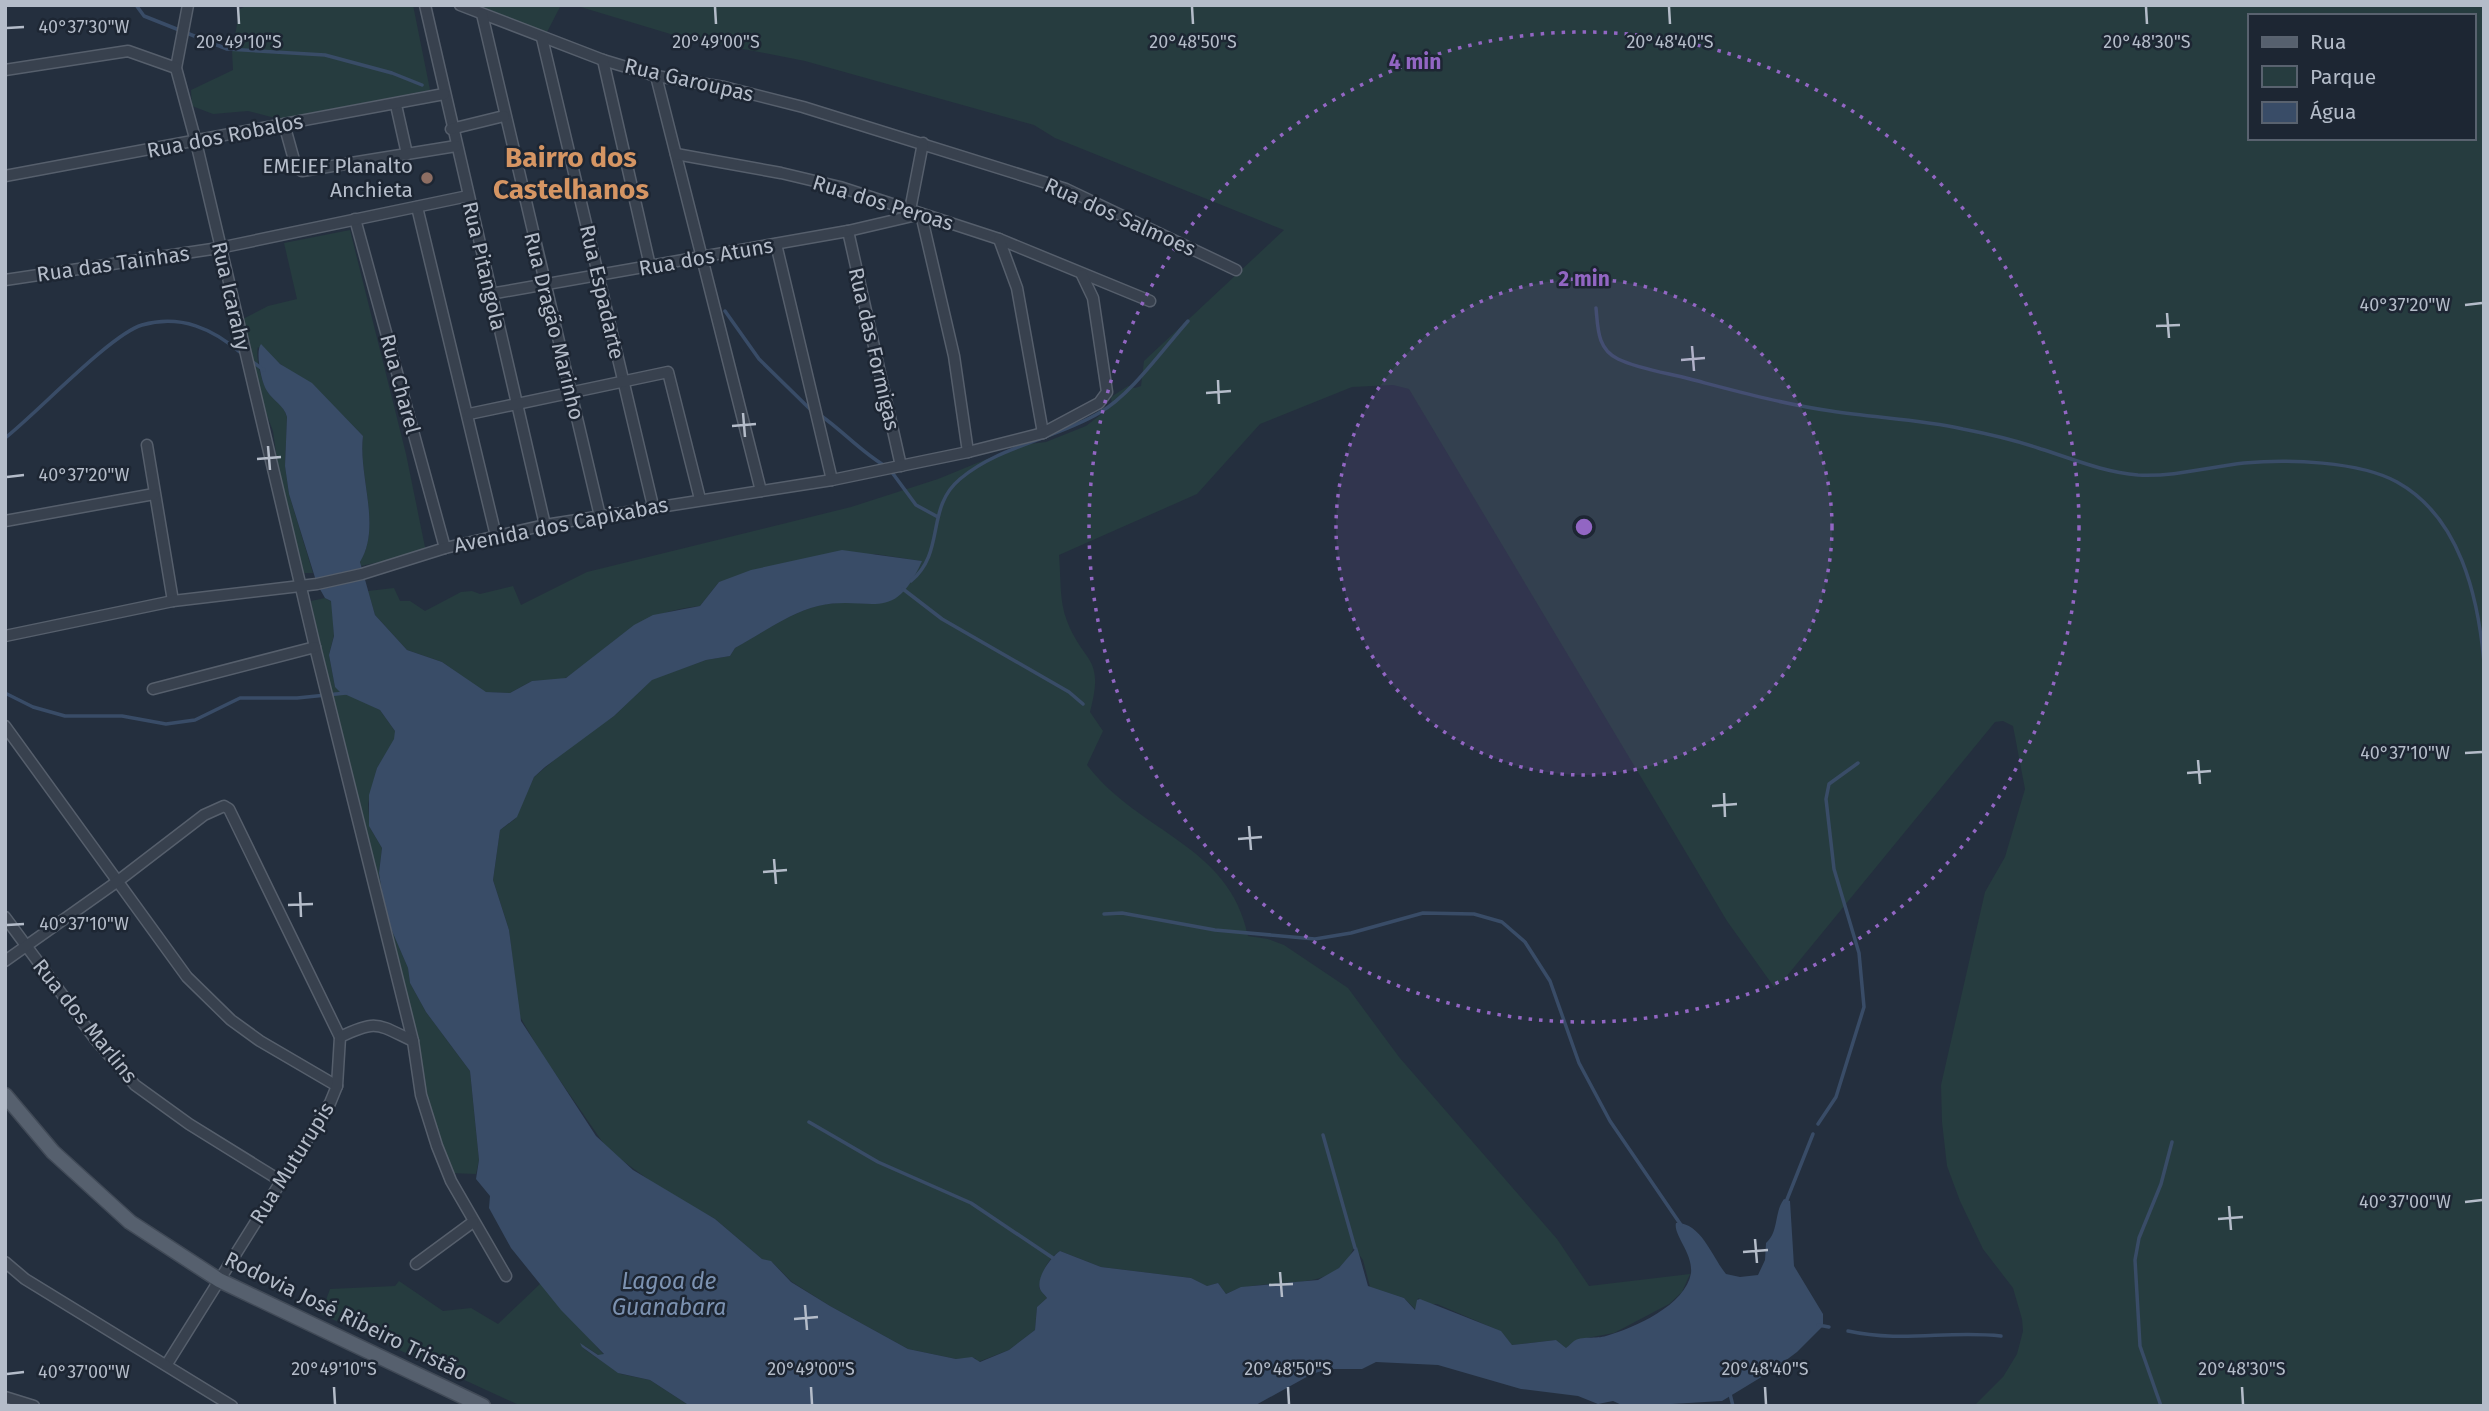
<svg xmlns="http://www.w3.org/2000/svg" width="2489" height="1411" viewBox="0 0 2489 1411" font-family="'Fira Sans',sans-serif">
	<rect width="100%" height="100%" fill="#242f3e"/>
	<g fill="#263c3f" fill-rule="evenodd">
		<path d="M 247,5 L 413,5 L 430,90 L 279,119 L 248,111 L 213,114 L 192,106 L 191,90 L 233,70 L 232,51 L 240,9 Z"/>
		<path d="M 467,5 L 561,5 L 545,36 Z"/>
		<path d="M 574,5 L 2484,5 L 2484,1406 L 1974,1406 L 2003,1377 L 2017,1354 L 2023,1331 L 2022,1319 L 2013,1288 L 1983,1249 L 1960,1201 L 1947,1166 L 1942,1122 L 1941,1085 L 1985,892 L 2005,857 L 2025,789 L 2013,726 L 2003,721 L 1995,722 L 1786,977 L 1774,987 L 1727,921 L 1409,389 L 1393,385 L 1352,387 L 1260,424 L 1197,494 L 1059,555 C 1061,576 1059,601 1067,621 C 1084,665 1105,655 1090,712 L 1103,731 L 1087,765 C 1140,834 1229,844 1248,936 L 1268,939 L 1284,945 L 1348,988 L 1399,1057 L 1557,1239 L 1589,1286 L 1690,1274 L 1682,1292 L 1669,1304 L 1614,1333 L 1576,1340 L 1566,1348 L 1556,1340 L 1512,1345 L 1500,1331 L 1437,1304 L 1427,1304 L 1418,1298 L 1416,1310 L 1404,1298 L 1370,1287 L 1363,1260 L 1354,1247 C 1334,1299 1266,1273 1226,1294 L 1218,1283 L 1207,1286 L 1191,1278 L 1101,1267 L 1060,1251 C 1047,1259 1041,1274 1039,1288 L 1047,1298 L 1037,1307 L 1035,1330 L 1009,1350 L 978,1362 L 975,1358 L 956,1359 L 908,1349 L 830,1306 L 792,1282 L 773,1263 L 762,1259 L 715,1219 L 664,1191 L 608,1150 L 541,1053 L 519,1015 L 509,930 L 493,880 L 500,830 L 515,819 L 534,777 L 578,740 L 614,716 L 652,679 L 706,660 L 730,656 L 735,648 C 760,634 788,614 817,606 C 865,594 895,625 921,561 L 875,554 L 719,582 L 700,606 C 635,613 618,641 569,676 L 561,680 L 532,681 L 510,693 L 484,692 L 442,662 L 407,650 L 375,615 L 368,591 L 394,588 L 400,601 L 410,601 L 425,611 L 461,592 L 472,591 L 480,594 L 513,586 L 521,605 L 587,572 L 851,507 L 938,479 L 1021,445 L 1046,442 L 1086,426 L 1112,406 L 1111,397 L 1128,386 L 1135,388 L 1141,386 L 1144,361 L 1284,230 L 1055,138 L 1034,125 L 805,61 L 677,36 ZM 2249,16 L 2473,16 L 2473,138 L 2249,138 Z"/>
		<path d="M 350,230 L 406,454 L 426,552 L 361,566 L 360,561 C 382,526 358,476 363,436 L 312,384 L 300,379 L 258,347 C 255,356 262,386 270,395 C 277,402 284,406 287,417 L 285,466 L 289,494 L 313,573 L 303,573 L 281,489 L 273,431 L 263,405 L 243,319 L 268,306 L 297,299 L 284,243 Z"/>
		<path d="M 325,598 L 332,602 L 334,635 L 329,655 L 335,687 L 380,710 L 395,731 L 395,739 L 377,768 L 368,804 L 370,828 L 382,848 L 379,873 L 386,917 L 408,968 L 410,983 L 426,1012 L 470,1071 L 479,1160 L 476,1174 L 449,1173 L 430,1134 L 332,712 L 311,601 Z"/>
		<path d="M 399,1281 L 443,1311 L 471,1308 L 498,1324 L 541,1283 L 604,1355 L 598,1355 L 585,1346 L 582,1347 L 587,1351 L 621,1374 L 650,1380 L 690,1406 L 521,1406 L 321,1314 L 330,1289 L 395,1286 Z"/>
	</g>
	<path fill="#394c67" d="M 261,344 L 280,364 L 312,383 L 363,436 C 358,476 382,526 360,562 L 375,615 L 407,650 L 442,662 L 486,692 L 510,693 L 532,681 L 566,678 L 634,625 L 653,615 L 700,606 L 719,582 L 751,570 L 842,550 L 922,561 C 893,627 870,594 818,606 C 789,613 761,634 735,648 L 730,656 L 706,660 L 652,680 L 614,716 L 545,767 L 534,777 L 517,817 L 500,830 L 493,880 L 509,930 L 521,1021 L 596,1136 L 633,1170 L 715,1219 L 762,1259 L 771,1261 L 791,1282 L 830,1306 L 908,1349 L 956,1359 L 972,1357 L 980,1362 L 1009,1350 L 1035,1330 L 1037,1307 L 1047,1298 C 1045,1295 1041,1292 1040,1289 C 1036,1277 1051,1257 1060,1251 L 1101,1267 L 1191,1278 L 1207,1286 L 1218,1283 L 1226,1294 L 1241,1287 L 1318,1280 L 1339,1268 L 1357,1247 L 1368,1286 L 1404,1298 L 1415,1310 L 1417,1300 L 1420,1299 L 1501,1331 L 1512,1345 L 1556,1340 L 1566,1348 C 1569,1346 1571,1343 1574,1341 C 1580,1336 1597,1339 1606,1336 C 1634,1328 1686,1305 1691,1273 C 1693,1253 1673,1235 1676,1223 C 1701,1222 1712,1257 1726,1274 L 1740,1277 L 1758,1275 L 1765,1260 L 1766,1243 C 1779,1232 1774,1212 1784,1199 L 1790,1201 L 1794,1266 L 1823,1314 L 1823,1326 L 1797,1352 L 1773,1370 L 1722,1401 L 1638,1406 L 1624,1406 L 1613,1401 L 1598,1404 L 1578,1396 L 1521,1389 L 1438,1365 L 1376,1362 L 1362,1369 L 1328,1369 L 1312,1374 L 1254,1406 L 690,1406 L 650,1380 L 618,1373 L 582,1347 L 580,1343 L 598,1355 L 604,1354 L 561,1310 L 511,1248 L 489,1208 L 490,1196 L 476,1179 L 479,1160 L 470,1071 L 426,1012 L 410,983 L 408,968 L 386,917 L 379,873 L 382,848 L 369,826 L 369,795 L 377,768 L 394,739 L 395,731 L 380,710 L 340,692 L 335,687 L 329,655 L 334,636 L 331,601 L 325,598 L 317,584 L 289,494 L 285,466 L 287,417 C 284,405 273,401 267,391 C 261,382 255,351 261,344 Z"/>
	<g fill="none" stroke-linecap="round" stroke-linejoin="round">
		<g stroke="#394c67" stroke-width="3.5">
			<path d="M 136,5 L 144,16 L 227,49 L 325,55 L 392,73 L 422,85"/>
			<path d="M 1596,308 C 1598,328 1597,349 1618,359 C 1639,369 1667,373 1690,379 C 1736,391 1783,404 1831,411 C 1875,418 1919,419 1963,429 C 1989,434 2015,440 2041,449 C 2073,459 2103,472 2138,475 C 2174,477 2209,467 2244,463 C 2287,459 2359,461 2397,482 C 2460,517 2478,596 2484,662"/>
			<path d="M 725,311 L 759,359 L 813,412"/>
			<path d="M 250,360 L 264,370"/>
			<path d="M 820,415 C 843,431 860,451 885,466"/>
			<path d="M 5,438 C 37,413 111,334 142,325 C 181,314 213,329 241,353"/>
			<path d="M 891,471 L 916,505 L 938,517"/>
			<path d="M 911,581 C 946,552 925,508 960,479 C 999,446 1055,439 1099,413 C 1131,395 1163,349 1188,321"/>
			<path d="M 903,589 L 942,619 L 1069,692 L 1083,704"/>
			<path d="M 5,693 L 33,707 L 65,716 L 122,716 L 166,724 L 195,720 L 240,698 L 297,698 L 346,693"/>
			<path d="M 1104,914 L 1122,913 L 1215,930 L 1315,939 L 1351,933 L 1423,913 L 1474,914 L 1502,922 L 1525,942 L 1550,981 L 1579,1063 L 1610,1121 L 1681,1225"/>
			<path d="M 809,1122 L 878,1162 L 971,1203 L 1053,1258"/>
			<path d="M 1818,1124 L 1836,1097 L 1864,1007 L 1859,953 L 1834,869 L 1826,799 L 1829,784 L 1858,763"/>
			<path d="M 1323,1135 L 1355,1248"/>
			<path d="M 1786,1202 L 1813,1134"/>
			<path d="M 1818,1325 L 1829,1327"/>
			<path d="M 1848,1331 C 1903,1343 1948,1330 2001,1336"/>
			<path d="M 1730,1394 L 1733,1406"/>
			<path d="M 2161,1406 L 2140,1346 L 2135,1260 L 2139,1238 L 2161,1184 L 2172,1142"/>
		</g>
		<g stroke="#565f6c" stroke-width="13">
			<g id="minor">
				<path d="M 188,5 L 176,68 L 196,142 L 315,647 L 413,1041 L 421,1095 L 437,1146 L 451,1181 L 506,1276"/>
				<path d="M 425,5 L 545,525"/>
				<path d="M 460,5 L 603,60 L 656,76 L 724,87 L 803,107 L 1066,189 L 1236,270"/>
				<path d="M 482,14 L 600,516"/>
				<path d="M 542,38 L 653,506"/>
				<path d="M 603,60 L 650,266"/>
				<path d="M 5,70 L 128,51 L 176,68"/>
				<path d="M 656,76 L 761,491"/>
				<path d="M 396,105 L 407,154"/>
				<path d="M 284,124 L 296,167 L 302,171 L 456,146"/>
				<path d="M 451,129 L 504,116"/>
				<path d="M 676,154 L 781,173 L 840,187 L 999,239 L 1150,301"/>
				<path d="M 5,176 L 444,94"/>
				<path d="M 417,207 L 496,536"/>
				<path d="M 910,210 L 923,143"/>
				<path d="M 355,219 L 445,548"/>
				<path d="M 848,231 L 901,466"/>
				<path d="M 999,239 L 1017,288 L 1043,433"/>
				<path d="M 776,244 L 832,480"/>
				<path d="M 5,280 L 219,248 L 468,196"/>
				<path d="M 490,294 L 848,231 L 921,214 L 954,356 L 968,452"/>
				<path d="M 469,414 L 668,372 L 700,499"/>
				<path d="M 147,445 L 173,601"/>
				<path d="M 5,521 L 154,494"/>
				<path d="M 5,636 L 173,601 L 317,584 L 362,574 L 445,548 L 545,525 L 832,480 L 968,452 L 1043,433 L 1099,403 L 1107,392 L 1093,298 L 1082,275"/>
				<path d="M 153,689 L 315,647"/>
				<path d="M 5,726 L 187,977 L 231,1020 L 260,1041 L 337,1086"/>
				<path d="M 5,917 L 95,1039 L 135,1085 L 189,1124 L 281,1181"/>
				<path d="M 5,961 L 118,881 L 204,815 L 224,806 L 229,809 L 340,1037 L 337,1086 L 330,1103 L 167,1364"/>
				<path d="M 340,1037 C 377,1019 377,1024 413,1041"/>
				<path d="M 5,1262 L 25,1279 L 232,1406"/>
				<path d="M 416,1264 L 473,1222"/>
				<path d="M 5,1397 L 34,1406"/>
			</g>
		</g>
		<g stroke="#414a57" stroke-width="17">
			<path id="major" d="M 5,1095 L 53,1152 L 130,1222 L 219,1280 L 483,1406"/>
		</g>
		<use href="#minor" stroke="#38414e" stroke-width="10"/>
		<use href="#major" stroke="#56606e" stroke-width="14"/>
	</g>
	<path fill="none" stroke="#b4bcc9" stroke-width="2.5" d="M 238,7 L 239,24M 715,7 L 716,24M 1192,7 L 1193,24M 1669,7 L 1670,24M 2146,7 L 2147,24M 7,28 L 24,27M 2465,305 L 2482,303M 2167,313 L 2169,338M 2156,326 L 2180,325M 1692,346 L 1694,371M 1681,360 L 1705,358M 1218,380 L 1219,404M 1206,393 L 1231,391M 743,413 L 745,437M 732,426 L 756,424M 268,446 L 270,470M 257,459 L 281,457M 7,477 L 24,475M 2465,753 L 2482,752M 2198,760 L 2200,784M 2187,773 L 2211,771M 1724,793 L 1725,817M 1712,806 L 1737,804M 1249,826 L 1251,850M 1238,839 L 1262,837M 774,859 L 776,884M 763,872 L 787,870M 300,892 L 301,917M 288,905 L 313,904M 7,925 L 24,924M 2465,1202 L 2482,1200M 2229,1206 L 2231,1230M 2218,1219 L 2243,1217M 1755,1239 L 1757,1263M 1743,1252 L 1768,1250M 1280,1272 L 1282,1297M 1269,1285 L 1293,1284M 805,1305 L 807,1330M 794,1319 L 818,1317M 7,1374 L 24,1372M 334,1387 L 335,1404M 811,1387 L 812,1404M 1288,1387 L 1289,1404M 1765,1387 L 1766,1404M 2242,1387 L 2243,1404"/>
	<circle cx="1584" cy="527" r="248" fill="#9266c3" fill-opacity=".12"/>
	<g fill="none" stroke="#9266c3" stroke-width="3.5" stroke-dasharray="3.5 7">
		<circle cx="1584" cy="527" r="248"/>
		<circle cx="1584" cy="527" r="495"/>
	</g>
	<circle fill="#8d6e63" stroke="#1d2633" stroke-width="2.5" cx="427" cy="178" r="7"/>
	<g text-anchor="middle" dominant-baseline="central" stroke-width="5" stroke-linejoin="round" paint-order="stroke">
		<g font-size="21" fill="#b4bcc9" stroke="#1d2633">
			<text transform="translate(689 80) rotate(13)">Rua Garoupas</text>
			<text transform="translate(225 136) rotate(-11)">Rua dos Robalos</text>
			<text transform="translate(883 203) rotate(17)">Rua dos Peroas</text>
			<text transform="translate(1120 217) rotate(24)">Rua dos Salmoes</text>
			<text transform="translate(706 257) rotate(-10)">Rua dos Atuns</text>
			<text transform="translate(113 264) rotate(-8)">Rua das Tainhas</text>
			<text transform="translate(484 266) rotate(77)">Rua Pitangola</text>
			<text transform="translate(602 292) rotate(77)">Rua Espadarte</text>
			<text transform="translate(231 296) rotate(77)">Rua Icarahy</text>
			<text transform="translate(554 326) rotate(76)">Rua Dragão Marinho</text>
			<text transform="translate(874 349) rotate(77)">Rua das Formigas</text>
			<text transform="translate(400 384) rotate(75)">Rua Charel</text>
			<text transform="translate(561 525) rotate(-11)">Avenida dos Capixabas</text>
			<text transform="translate(85 1021) rotate(51)">Rua dos Marlins</text>
			<text transform="translate(292 1163) rotate(-58)">Rua Muturupis</text>
			<text transform="translate(346 1316) rotate(26)">Rodovia José Ribeiro Tristão</text>
		</g>
		<g font-size="21" fill="#b4bcc9" stroke="#1d2633" text-anchor="end">
			<text x="413" y="166">EMEIEF Planalto<tspan x="413" dy="24">Anchieta</tspan></text>
		</g>
		<g font-size="23" font-style="italic" fill="#7c92b1" stroke="#1d2633">
			<text x="669" y="1281">Lagoa de<tspan x="669" dy="26">Guanabara</tspan></text>
		</g>
		<g font-size="28" font-weight="bold" fill="#d59563" stroke="#1d2633">
			<text x="571" y="157">Bairro dos<tspan x="571" dy="32">Castelhanos</tspan></text>
		</g>
	</g>
	<g font-size="18" text-anchor="middle" fill="#b4bcc9" stroke="#1d2633" stroke-width="5" stroke-linejoin="round" paint-order="stroke">
		<text x="84" y="33">40°37'30"W</text>
		<text x="239" y="48">20°49'10"S</text>
		<text x="716" y="48">20°49'00"S</text>
		<text x="1193" y="48">20°48'50"S</text>
		<text x="1670" y="48">20°48'40"S</text>
		<text x="2147" y="48">20°48'30"S</text>
		<text x="2405" y="311">40°37'20"W</text>
		<text x="84" y="481">40°37'20"W</text>
		<text x="2405" y="759">40°37'10"W</text>
		<text x="84" y="930">40°37'10"W</text>
		<text x="2405" y="1208">40°37'00"W</text>
		<text x="334" y="1375">20°49'10"S</text>
		<text x="811" y="1375">20°49'00"S</text>
		<text x="1288" y="1375">20°48'50"S</text>
		<text x="1765" y="1375">20°48'40"S</text>
		<text x="2242" y="1375">20°48'30"S</text>
		<text x="84" y="1378">40°37'00"W</text>
	</g>
	<circle cx="1584" cy="527" r="10" fill="#9266c3" stroke="#1d2633" stroke-width="3.5"/>
	<g font-size="21" text-anchor="middle" font-weight="bold" fill="#9266c3" stroke="#1d2633" stroke-width="5" stroke-linejoin="round" paint-order="stroke">
		<text x="1415" y="69">4 min</text>
		<text x="1584" y="286">2 min</text>
	</g>
	<rect width="2489" height="1411" fill="none" stroke="#b4bcc9" stroke-width="14"/>
	<rect x="2248" y="14" width="228" height="126" fill="#1d2633" stroke="#59626f" stroke-width="2"/>
	<rect x="2262" y="37" width="35" height="10" fill="#56606e" stroke="#59626f" stroke-width="2"/>
	<text x="2310" y="49" font-size="21" fill="#b4bcc9">Rua</text>
	<rect x="2262" y="66" width="35" height="21" fill="#263c3f" stroke="#59626f" stroke-width="2"/>
	<text x="2310" y="84" font-size="21" fill="#b4bcc9">Parque</text>
	<rect x="2262" y="102" width="35" height="21" fill="#394c67" stroke="#59626f" stroke-width="2"/>
	<text x="2310" y="119" font-size="21" fill="#b4bcc9">Água</text>
</svg>
